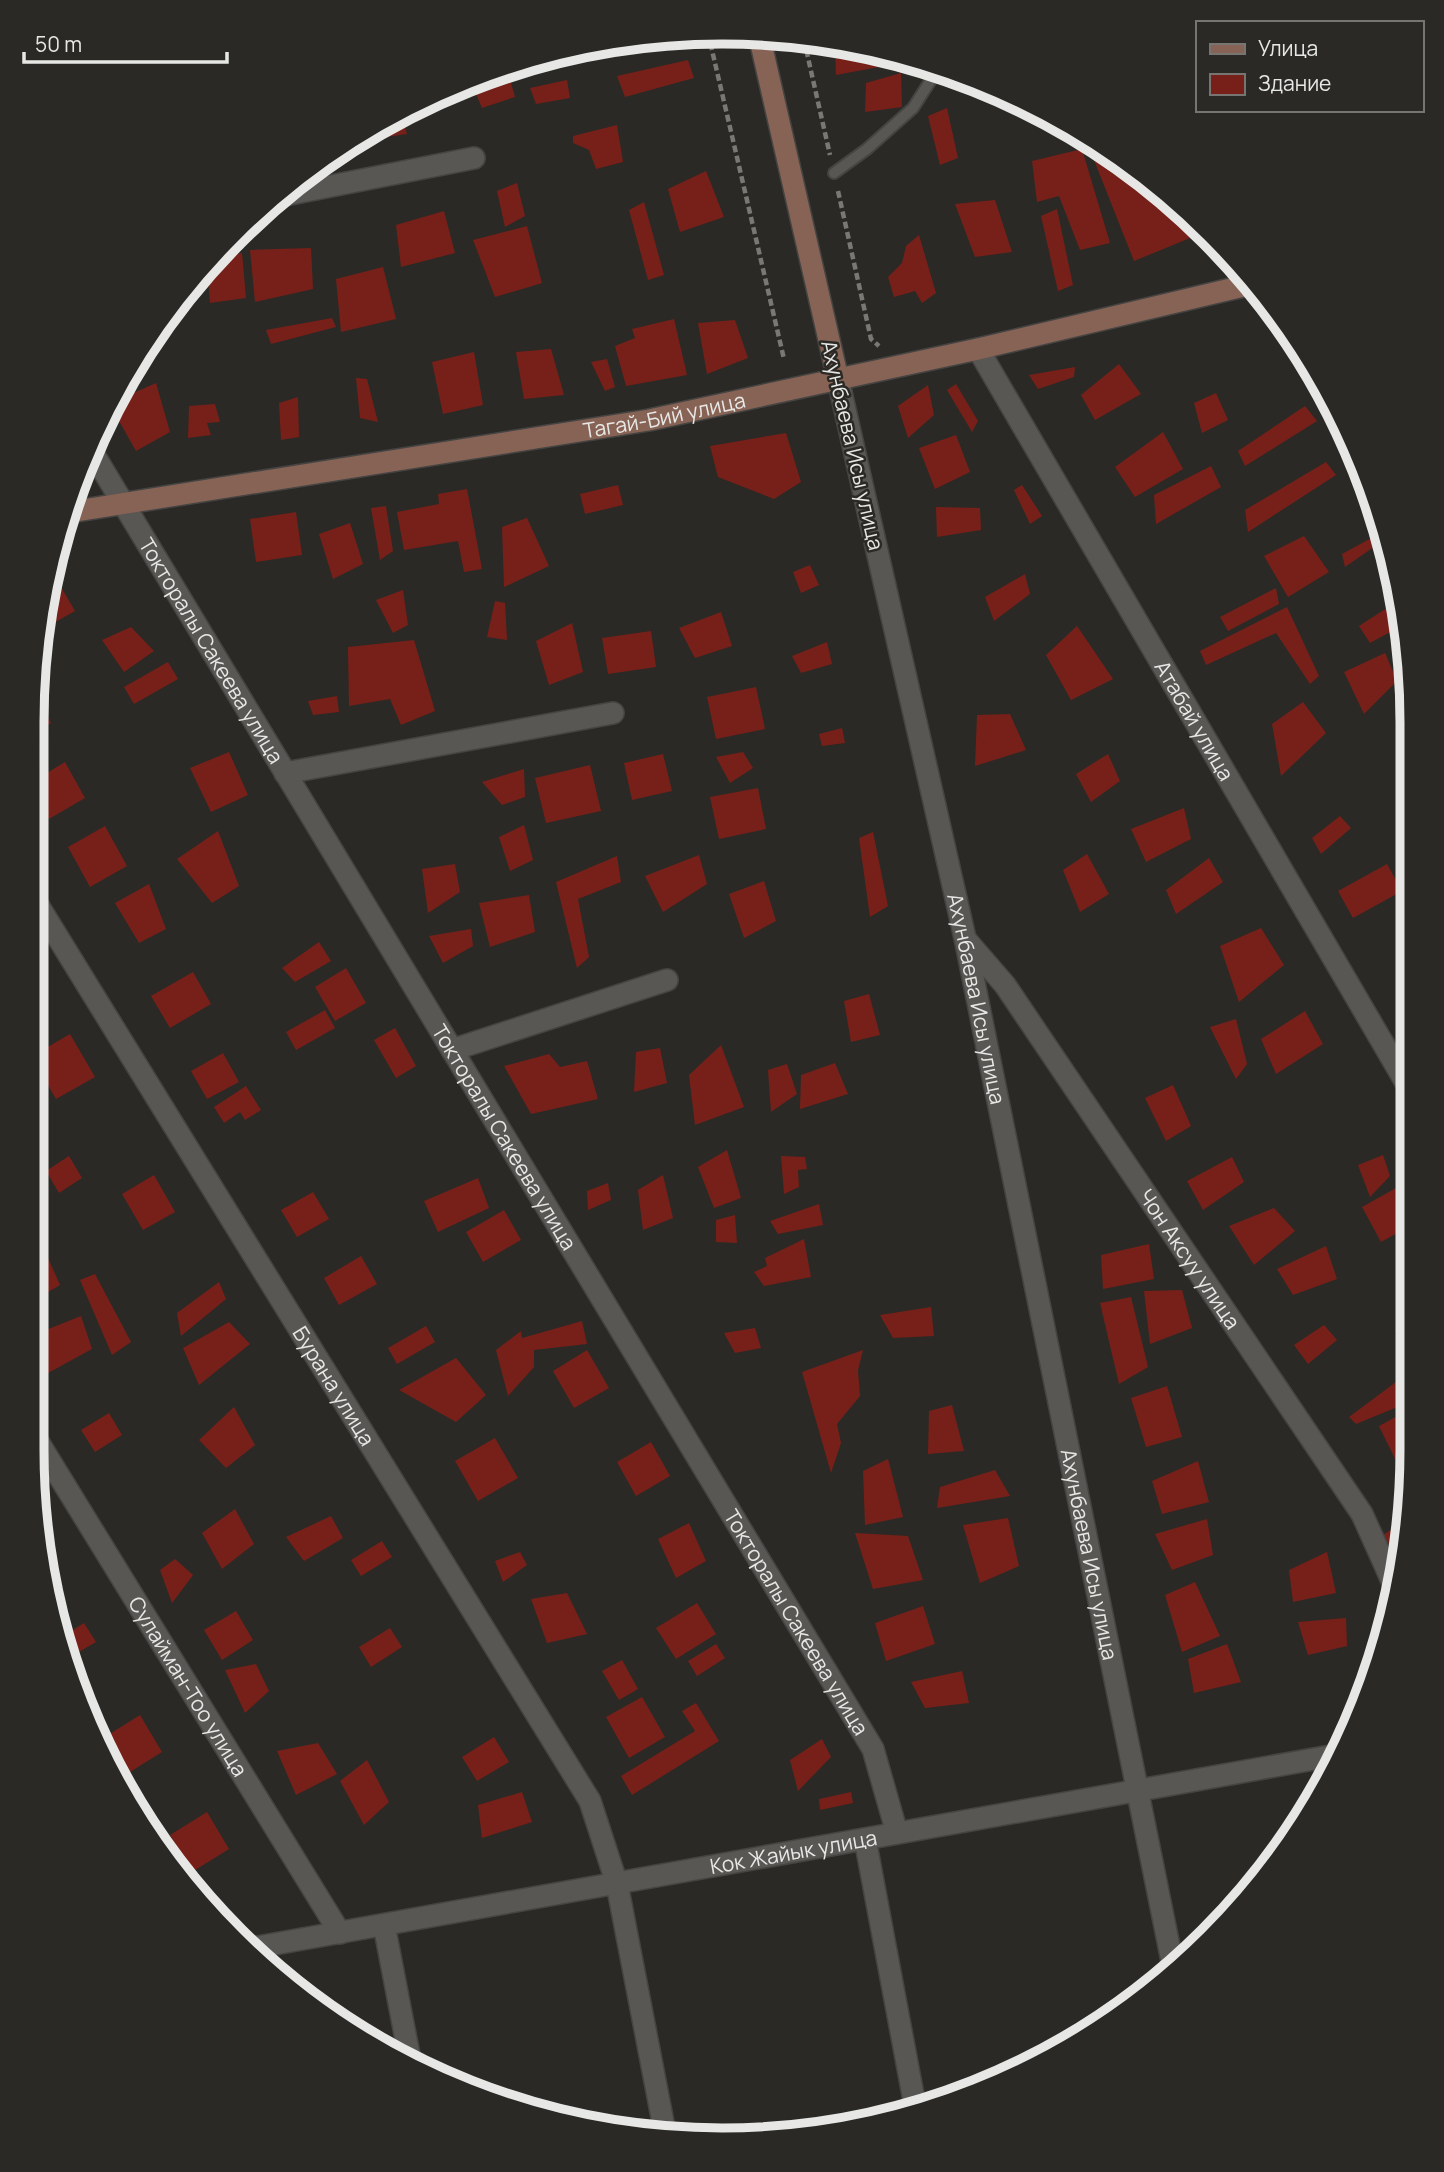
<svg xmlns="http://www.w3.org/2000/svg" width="1444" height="2172" viewBox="0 0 1444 2172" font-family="Manrope,sans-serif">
	<rect width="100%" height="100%" fill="#2a2925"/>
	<g fill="#772019">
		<path d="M 842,43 L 856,45 L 876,51 L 879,67 L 836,75 L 835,45 Z"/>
		<path d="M 688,60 L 694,78 L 625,97 L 617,76 Z"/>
		<path d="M 507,69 L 515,97 L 482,108 L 470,80 Z"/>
		<path d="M 901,73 L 902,107 L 865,112 L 866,83 Z"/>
		<path d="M 567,80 L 570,98 L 536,104 L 530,88 Z"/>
		<path d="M 947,108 L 958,158 L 940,165 L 928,116 Z"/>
		<path d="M 401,115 L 407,134 L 379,138 L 376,128 Z"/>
		<path d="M 617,125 L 623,162 L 596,169 L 589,150 L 573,143 L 573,136 Z"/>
		<path d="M 1082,149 L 1110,243 L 1080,250 L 1059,196 L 1037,202 L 1032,161 Z"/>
		<path d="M 1107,149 L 1195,221 L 1200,234 L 1134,261 L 1092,155 Z"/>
		<path d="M 706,171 L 724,217 L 680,232 L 668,189 Z"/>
		<path d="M 517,183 L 525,216 L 505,227 L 497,191 Z"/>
		<path d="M 995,200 L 1012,252 L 975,257 L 955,204 Z"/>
		<path d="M 644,202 L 664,275 L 648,280 L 629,210 Z"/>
		<path d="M 1057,209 L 1073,285 L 1058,291 L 1041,216 Z"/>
		<path d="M 444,211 L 455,253 L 401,267 L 396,225 Z"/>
		<path d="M 527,226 L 542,283 L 495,297 L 473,240 Z"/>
		<path d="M 919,235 L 936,293 L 922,303 L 915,291 L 894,297 L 888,277 L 902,263 L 906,246 Z"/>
		<path d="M 311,248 L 313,289 L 255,302 L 250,250 Z"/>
		<path d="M 242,253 L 246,298 L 210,303 L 207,264 L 212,258 Z"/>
		<path d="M 383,267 L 396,319 L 341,332 L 336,279 Z"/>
		<path d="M 332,318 L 336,327 L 271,344 L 266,330 Z"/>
		<path d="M 674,319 L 687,375 L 626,386 L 615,346 L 635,338 L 632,329 Z"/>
		<path d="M 735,320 L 748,358 L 707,374 L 698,323 Z"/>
		<path d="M 551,349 L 564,395 L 524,399 L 516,352 Z"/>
		<path d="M 474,352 L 483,405 L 443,414 L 432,362 Z"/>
		<path d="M 607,359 L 615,387 L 605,391 L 591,362 Z"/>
		<path d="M 1119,364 L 1141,394 L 1095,420 L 1081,395 Z"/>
		<path d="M 1075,367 L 1074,377 L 1038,389 L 1029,375 Z"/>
		<path d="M 356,378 L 367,379 L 378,422 L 360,418 Z"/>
		<path d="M 156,383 L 170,432 L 136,451 L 110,405 L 118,391 L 122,398 Z"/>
		<path d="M 956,384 L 978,421 L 972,432 L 947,390 Z"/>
		<path d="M 928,385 L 934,415 L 908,438 L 898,406 Z"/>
		<path d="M 1216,393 L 1228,420 L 1202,433 L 1194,403 Z"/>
		<path d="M 298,397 L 299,437 L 281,440 L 279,403 Z"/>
		<path d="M 215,404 L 220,422 L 207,423 L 211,435 L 188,438 L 189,406 Z"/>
		<path d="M 1305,406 L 1317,421 L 1245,466 L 1238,451 Z"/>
		<path d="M 1163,432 L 1183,469 L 1135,497 L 1115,467 Z"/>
		<path d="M 786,433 L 801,482 L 774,499 L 718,477 L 710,446 Z"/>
		<path d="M 956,435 L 970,472 L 935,489 L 919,448 Z"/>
		<path d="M 1326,462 L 1336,475 L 1248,532 L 1245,510 Z"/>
		<path d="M 1211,466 L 1221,487 L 1156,524 L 1154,495 Z"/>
		<path d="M 618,485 L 623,505 L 585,514 L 580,494 Z"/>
		<path d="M 1022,485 L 1042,516 L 1030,524 L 1014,490 Z"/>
		<path d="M 467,489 L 482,569 L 464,572 L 458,541 L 404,550 L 397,512 L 439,504 L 438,494 Z"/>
		<path d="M 386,506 L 393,551 L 380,560 L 371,508 Z"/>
		<path d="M 936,507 L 980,508 L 981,530 L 937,537 Z"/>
		<path d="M 296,512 L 302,555 L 256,562 L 250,519 Z"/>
		<path d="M 527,518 L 549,566 L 504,587 L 502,527 Z"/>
		<path d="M 350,523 L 363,564 L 333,579 L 319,534 Z"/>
		<path d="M 1304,536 L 1329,572 L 1288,597 L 1264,556 Z"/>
		<path d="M 1375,536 L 1381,542 L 1345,567 L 1342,554 Z"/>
		<path d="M 810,565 L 819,585 L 801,593 L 793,572 Z"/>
		<path d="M 1025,574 L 1030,594 L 994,621 L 985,597 Z"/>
		<path d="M 54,575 L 75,611 L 41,630 L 45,588 L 48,579 Z"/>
		<path d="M 1276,588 L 1279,604 L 1228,631 L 1220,617 Z"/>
		<path d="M 403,590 L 408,625 L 393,633 L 376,600 Z"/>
		<path d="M 495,601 L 505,603 L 507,640 L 487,637 Z"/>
		<path d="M 1396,602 L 1402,615 L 1403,625 L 1370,643 L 1359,626 Z"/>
		<path d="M 1287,607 L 1319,676 L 1310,684 L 1276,633 L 1206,665 L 1200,651 Z"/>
		<path d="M 721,612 L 732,646 L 695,658 L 679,628 Z"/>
		<path d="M 572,623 L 583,672 L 549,685 L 536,641 Z"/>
		<path d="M 1077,626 L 1113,679 L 1071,700 L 1046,655 Z"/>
		<path d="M 131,627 L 154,651 L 124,672 L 102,640 Z"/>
		<path d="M 651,631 L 656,667 L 608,674 L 602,638 Z"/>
		<path d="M 414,640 L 435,711 L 401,725 L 390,699 L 349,706 L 348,647 Z"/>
		<path d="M 827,642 L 832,664 L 801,673 L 792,656 Z"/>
		<path d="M 1385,653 L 1397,681 L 1364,714 L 1344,672 Z"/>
		<path d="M 168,662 L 178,679 L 134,704 L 124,687 Z"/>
		<path d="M 756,687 L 765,729 L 716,739 L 707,697 Z"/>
		<path d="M 337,696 L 339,712 L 313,715 L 308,701 Z"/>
		<path d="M 39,702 L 51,723 L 32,734 L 33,706 Z"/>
		<path d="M 1303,702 L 1326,733 L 1281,776 L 1272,724 Z"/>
		<path d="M 1010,714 L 1026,750 L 975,766 L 977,715 Z"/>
		<path d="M 842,728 L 845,743 L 822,746 L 819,734 Z"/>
		<path d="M 229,752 L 248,795 L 211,812 L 190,768 Z"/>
		<path d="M 743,752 L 753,768 L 730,783 L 716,757 Z"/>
		<path d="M 663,754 L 672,791 L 632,800 L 624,763 Z"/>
		<path d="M 1108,754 L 1120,781 L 1091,802 L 1076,774 Z"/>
		<path d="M 65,762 L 85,798 L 49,819 L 32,789 L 32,782 Z"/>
		<path d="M 590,765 L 601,811 L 546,823 L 535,778 Z"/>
		<path d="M 524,769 L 525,797 L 502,805 L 482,782 Z"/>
		<path d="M 758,788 L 766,829 L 719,839 L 710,797 Z"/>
		<path d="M 1184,808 L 1191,839 L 1146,862 L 1131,829 Z"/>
		<path d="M 1340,816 L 1351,828 L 1321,854 L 1312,838 Z"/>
		<path d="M 524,825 L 533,860 L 510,871 L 499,837 Z"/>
		<path d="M 105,826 L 127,866 L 90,887 L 68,847 Z"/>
		<path d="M 218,831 L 239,886 L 212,903 L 177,859 Z"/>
		<path d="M 873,832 L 888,906 L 870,917 L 859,838 Z"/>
		<path d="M 1087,854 L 1109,894 L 1080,912 L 1063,870 Z"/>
		<path d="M 699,855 L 707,884 L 663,912 L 645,876 Z"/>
		<path d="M 617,856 L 621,882 L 578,899 L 589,957 L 577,968 L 556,882 Z"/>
		<path d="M 1209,858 L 1223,882 L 1176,914 L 1166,890 Z"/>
		<path d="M 455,864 L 460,892 L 428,913 L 422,869 Z"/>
		<path d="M 1387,864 L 1402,891 L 1353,918 L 1338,891 Z"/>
		<path d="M 764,881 L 776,921 L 744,938 L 729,894 Z"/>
		<path d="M 149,884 L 166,929 L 139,943 L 115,903 Z"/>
		<path d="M 529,895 L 535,932 L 490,947 L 479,903 Z"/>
		<path d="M 1261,928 L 1284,965 L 1239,1002 L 1220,946 Z"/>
		<path d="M 471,929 L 473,946 L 443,963 L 429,936 Z"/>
		<path d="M 319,942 L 331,961 L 295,982 L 282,968 Z"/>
		<path d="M 346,968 L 366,1003 L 335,1021 L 315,987 Z"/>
		<path d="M 193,972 L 211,1004 L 170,1028 L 151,996 Z"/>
		<path d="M 869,994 L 880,1035 L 851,1042 L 844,1001 Z"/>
		<path d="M 325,1010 L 335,1028 L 296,1050 L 286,1032 Z"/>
		<path d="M 1305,1011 L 1323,1044 L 1276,1074 L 1261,1039 Z"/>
		<path d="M 1236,1019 L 1247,1064 L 1236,1079 L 1210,1027 Z"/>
		<path d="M 395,1028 L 416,1066 L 396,1078 L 374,1040 Z"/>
		<path d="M 70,1034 L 95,1077 L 56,1099 L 34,1061 L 34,1055 Z"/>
		<path d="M 721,1045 L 744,1107 L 695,1125 L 689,1075 Z"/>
		<path d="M 660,1048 L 667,1083 L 634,1092 L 636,1052 Z"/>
		<path d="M 223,1053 L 239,1082 L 207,1099 L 191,1071 Z"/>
		<path d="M 549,1054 L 560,1067 L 587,1061 L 598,1099 L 531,1114 L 504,1066 Z"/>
		<path d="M 835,1063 L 848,1094 L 800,1109 L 801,1075 Z"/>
		<path d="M 787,1064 L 797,1094 L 771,1112 L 768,1070 Z"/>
		<path d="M 1173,1085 L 1191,1126 L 1166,1141 L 1145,1098 Z"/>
		<path d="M 246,1086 L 261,1110 L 245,1120 L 240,1112 L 224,1123 L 214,1107 Z"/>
		<path d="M 727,1150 L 741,1198 L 714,1208 L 698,1167 Z"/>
		<path d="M 1383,1155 L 1390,1176 L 1370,1197 L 1358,1165 Z"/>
		<path d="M 69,1156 L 82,1178 L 59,1193 L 46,1171 Z"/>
		<path d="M 781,1156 L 805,1157 L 807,1169 L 798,1170 L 799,1187 L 784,1194 Z"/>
		<path d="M 1232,1157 L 1244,1182 L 1203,1210 L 1187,1181 Z"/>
		<path d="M 154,1175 L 175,1212 L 143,1230 L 122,1194 Z"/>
		<path d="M 663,1175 L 673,1218 L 643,1230 L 638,1190 Z"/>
		<path d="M 478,1178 L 489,1208 L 438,1232 L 424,1201 Z"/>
		<path d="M 1412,1179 L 1412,1225 L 1381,1242 L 1362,1207 Z"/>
		<path d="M 608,1183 L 611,1200 L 588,1210 L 587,1191 Z"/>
		<path d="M 313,1192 L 329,1219 L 297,1237 L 281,1210 Z"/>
		<path d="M 819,1204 L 823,1225 L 778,1234 L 770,1221 Z"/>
		<path d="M 1274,1208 L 1295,1231 L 1254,1265 L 1229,1226 Z"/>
		<path d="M 504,1210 L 521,1240 L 483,1262 L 466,1232 Z"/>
		<path d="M 735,1215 L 737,1243 L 716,1242 L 716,1220 Z"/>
		<path d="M 804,1239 L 811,1277 L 764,1286 L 754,1272 L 767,1266 L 765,1258 Z"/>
		<path d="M 40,1240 L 60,1285 L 36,1299 L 35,1242 Z"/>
		<path d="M 1149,1244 L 1154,1279 L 1103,1289 L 1101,1255 Z"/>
		<path d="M 1326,1246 L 1337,1279 L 1293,1295 L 1277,1269 Z"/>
		<path d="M 361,1256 L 377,1284 L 339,1305 L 324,1278 Z"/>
		<path d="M 95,1274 L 131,1342 L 112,1355 L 80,1280 Z"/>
		<path d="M 219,1282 L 226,1299 L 181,1336 L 177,1313 Z"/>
		<path d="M 1182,1290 L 1192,1328 L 1150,1344 L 1144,1291 Z"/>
		<path d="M 1131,1297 L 1148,1367 L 1119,1384 L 1100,1303 Z"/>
		<path d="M 931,1307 L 934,1336 L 893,1338 L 880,1315 Z"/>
		<path d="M 81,1316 L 92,1349 L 39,1378 L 36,1368 L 36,1334 Z"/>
		<path d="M 1412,1317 L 1412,1364 L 1408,1366 L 1395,1330 Z"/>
		<path d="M 582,1321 L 587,1344 L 534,1350 L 534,1367 L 508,1396 L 496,1350 L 521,1331 L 522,1338 Z"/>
		<path d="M 229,1322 L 250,1344 L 199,1385 L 183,1348 Z"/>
		<path d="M 1324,1325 L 1337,1340 L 1308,1364 L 1294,1345 Z"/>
		<path d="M 426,1326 L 435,1342 L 397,1364 L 388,1348 Z"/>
		<path d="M 755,1328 L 761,1348 L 735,1353 L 724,1333 Z"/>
		<path d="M 587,1350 L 609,1388 L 574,1408 L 553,1371 Z"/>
		<path d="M 863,1350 L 858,1370 L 860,1396 L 837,1424 L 841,1443 L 831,1473 L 802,1372 Z"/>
		<path d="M 456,1358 L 486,1395 L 456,1422 L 399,1390 Z"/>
		<path d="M 1408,1373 L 1412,1385 L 1412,1401 L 1356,1424 L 1349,1417 Z"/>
		<path d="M 1167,1386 L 1182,1437 L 1146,1447 L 1131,1398 Z"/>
		<path d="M 952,1405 L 964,1451 L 928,1454 L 929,1411 Z"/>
		<path d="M 234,1407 L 255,1445 L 226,1468 L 199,1440 Z"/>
		<path d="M 1412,1408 L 1411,1462 L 1400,1469 L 1379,1426 Z"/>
		<path d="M 109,1413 L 122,1435 L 95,1452 L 81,1430 Z"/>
		<path d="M 495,1438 L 518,1478 L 478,1501 L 455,1461 Z"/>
		<path d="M 651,1442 L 670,1476 L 636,1496 L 617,1462 Z"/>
		<path d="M 888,1459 L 903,1517 L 865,1525 L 863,1471 Z"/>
		<path d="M 1198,1461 L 1209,1502 L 1162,1514 L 1152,1481 Z"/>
		<path d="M 995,1470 L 1010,1496 L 937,1508 L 940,1487 Z"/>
		<path d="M 235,1509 L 254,1544 L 222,1569 L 202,1533 Z"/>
		<path d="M 331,1516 L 343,1538 L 304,1561 L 286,1537 Z"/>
		<path d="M 1008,1518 L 1019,1566 L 980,1583 L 963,1525 Z"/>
		<path d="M 1207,1519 L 1213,1555 L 1172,1570 L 1155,1534 Z"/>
		<path d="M 1406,1521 L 1402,1556 L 1381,1536 Z"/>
		<path d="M 689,1523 L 706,1561 L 676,1578 L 658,1539 Z"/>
		<path d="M 855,1533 L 908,1536 L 923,1580 L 873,1589 Z"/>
		<path d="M 382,1541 L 392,1557 L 361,1576 L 351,1560 Z"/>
		<path d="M 39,1548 L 53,1571 L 46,1576 Z"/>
		<path d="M 520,1552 L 527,1565 L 503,1582 L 495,1561 Z"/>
		<path d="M 1327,1552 L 1336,1593 L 1293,1602 L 1289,1570 Z"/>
		<path d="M 175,1559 L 193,1575 L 172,1603 L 160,1570 Z"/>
		<path d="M 1195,1582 L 1220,1636 L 1182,1652 L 1165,1595 Z"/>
		<path d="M 567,1593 L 587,1634 L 547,1643 L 531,1599 Z"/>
		<path d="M 697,1603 L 716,1634 L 676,1659 L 656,1628 Z"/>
		<path d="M 923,1606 L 935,1644 L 886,1661 L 875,1623 Z"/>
		<path d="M 236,1611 L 253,1640 L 222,1660 L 204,1630 Z"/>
		<path d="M 1346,1618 L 1347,1646 L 1308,1655 L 1298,1622 Z"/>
		<path d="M 84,1623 L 96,1642 L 65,1660 L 60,1638 Z"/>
		<path d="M 390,1628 L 402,1647 L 371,1667 L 359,1647 Z"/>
		<path d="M 716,1644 L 725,1658 L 697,1676 L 688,1661 Z"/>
		<path d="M 1227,1644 L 1241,1682 L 1194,1693 L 1188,1659 Z"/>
		<path d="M 622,1660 L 638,1689 L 619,1700 L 602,1671 Z"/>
		<path d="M 256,1664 L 269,1691 L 245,1713 L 225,1670 Z"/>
		<path d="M 962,1671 L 969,1703 L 925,1708 L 911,1682 Z"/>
		<path d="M 642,1697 L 665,1737 L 629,1758 L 606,1717 Z"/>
		<path d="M 696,1703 L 719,1741 L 632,1795 L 621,1776 L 695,1731 L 682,1711 Z"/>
		<path d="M 140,1715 L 162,1752 L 130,1772 L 108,1735 Z"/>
		<path d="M 494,1737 L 509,1762 L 477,1781 L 462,1757 Z"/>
		<path d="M 822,1739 L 831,1757 L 798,1791 L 790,1760 Z"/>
		<path d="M 318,1743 L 337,1774 L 296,1795 L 277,1751 Z"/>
		<path d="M 367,1760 L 389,1802 L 364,1825 L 340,1781 Z"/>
		<path d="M 522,1792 L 532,1822 L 482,1838 L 478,1805 Z"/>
		<path d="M 851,1792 L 853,1803 L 820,1810 L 819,1799 Z"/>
		<path d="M 207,1812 L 229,1849 L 192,1872 L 170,1835 Z"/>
	</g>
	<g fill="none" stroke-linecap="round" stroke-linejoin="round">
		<g stroke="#454442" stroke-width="14">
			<path id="lane" d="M 834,173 L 867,149 L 913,108 L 938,69"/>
		</g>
		<g stroke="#454442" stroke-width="24">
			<g id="street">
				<path d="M 280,196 L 474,158"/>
				<path id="s1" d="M 978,349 L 1412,1093"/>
				<path id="s2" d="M 838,379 L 965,938 L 1173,1966"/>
				<path id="s3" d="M 91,450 L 873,1749 L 897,1833"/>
				<path d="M 285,773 L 613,713"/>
				<path id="s4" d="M 33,897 L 590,1801 L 617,1884 L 666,2138"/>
				<path id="s5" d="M 966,940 L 1005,985 L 1362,1514 L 1397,1592"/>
				<path d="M 452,1050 L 667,980"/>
				<path id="s6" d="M 37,1440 L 340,1933"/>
				<path d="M 865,1839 L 916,2111"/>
				<path d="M 384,1925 L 410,2060"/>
				<path id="s7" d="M 246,1949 L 1342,1754"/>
			</g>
		</g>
		<g stroke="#454442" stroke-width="24">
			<g id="secondary">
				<path d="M 759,35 L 838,379"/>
				<path id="s8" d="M 70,512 L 649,420 L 978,349 L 1252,284"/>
			</g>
		</g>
		<g stroke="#797875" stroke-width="4.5" stroke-dasharray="7 3.5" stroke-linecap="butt">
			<path d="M 708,33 L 784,359"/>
			<path d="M 804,40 L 830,155"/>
			<path d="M 838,191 L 871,339 L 879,346"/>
		</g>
		<use href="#lane" stroke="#585754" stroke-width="10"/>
		<use href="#street" stroke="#585754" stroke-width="21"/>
		<use href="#secondary" stroke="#876355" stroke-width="21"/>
	</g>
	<g text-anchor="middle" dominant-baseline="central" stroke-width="5" stroke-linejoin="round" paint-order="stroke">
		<g font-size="21" fill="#e7e7e5" stroke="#2a2925">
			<text stroke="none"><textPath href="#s8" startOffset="602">Тагай-Бий улица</textPath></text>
			<text transform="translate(853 445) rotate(77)">Ахунбаева Исы улица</text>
			<text stroke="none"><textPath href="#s3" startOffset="234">Токторалы Сакеева улица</textPath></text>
			<text stroke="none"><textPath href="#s1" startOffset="430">Атабай улица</textPath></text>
			<text stroke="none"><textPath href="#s2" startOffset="635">Ахунбаева Исы улица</textPath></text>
			<text stroke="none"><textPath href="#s3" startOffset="802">Токторалы Сакеева улица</textPath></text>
			<text stroke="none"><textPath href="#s5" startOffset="390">Чон Аксуу улица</textPath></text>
			<text stroke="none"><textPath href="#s4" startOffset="574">Бурана улица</textPath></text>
			<text stroke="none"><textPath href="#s2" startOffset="1202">Ахунбаева Исы улица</textPath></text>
			<text stroke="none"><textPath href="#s3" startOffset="1368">Токторалы Сакеева улица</textPath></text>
			<text stroke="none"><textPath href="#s6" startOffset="289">Сулайман-Тоо улица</textPath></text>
			<text stroke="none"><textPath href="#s7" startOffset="556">Кок Жайык улица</textPath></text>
		</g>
	</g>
	<path d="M0 0H1444V2172H0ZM722 44H722A678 678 0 0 1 1400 722V1450A678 678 0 0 1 722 2128H722A678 678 0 0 1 44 1450V722A678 678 0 0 1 722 44Z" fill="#2a2925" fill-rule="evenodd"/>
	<path fill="none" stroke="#e7e7e5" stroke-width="9" d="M722 44H722A678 678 0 0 1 1400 722V1450A678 678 0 0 1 722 2128H722A678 678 0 0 1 44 1450V722A678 678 0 0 1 722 44Z"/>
	<rect x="1196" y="21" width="228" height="91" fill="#2a2925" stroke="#767572" stroke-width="2"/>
	<rect x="1210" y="44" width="35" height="10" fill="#876355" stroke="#767572" stroke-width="2"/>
	<text x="1258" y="56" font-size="21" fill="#e7e7e5">Улица</text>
	<rect x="1210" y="74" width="35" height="21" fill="#772019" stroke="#767572" stroke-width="2"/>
	<text x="1258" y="91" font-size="21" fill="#e7e7e5">Здание</text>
	<path d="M24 52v10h203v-10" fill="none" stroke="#e7e7e5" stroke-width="3.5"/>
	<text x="35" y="52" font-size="21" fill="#e7e7e5" stroke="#2a2925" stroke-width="5" paint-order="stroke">50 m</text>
</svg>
